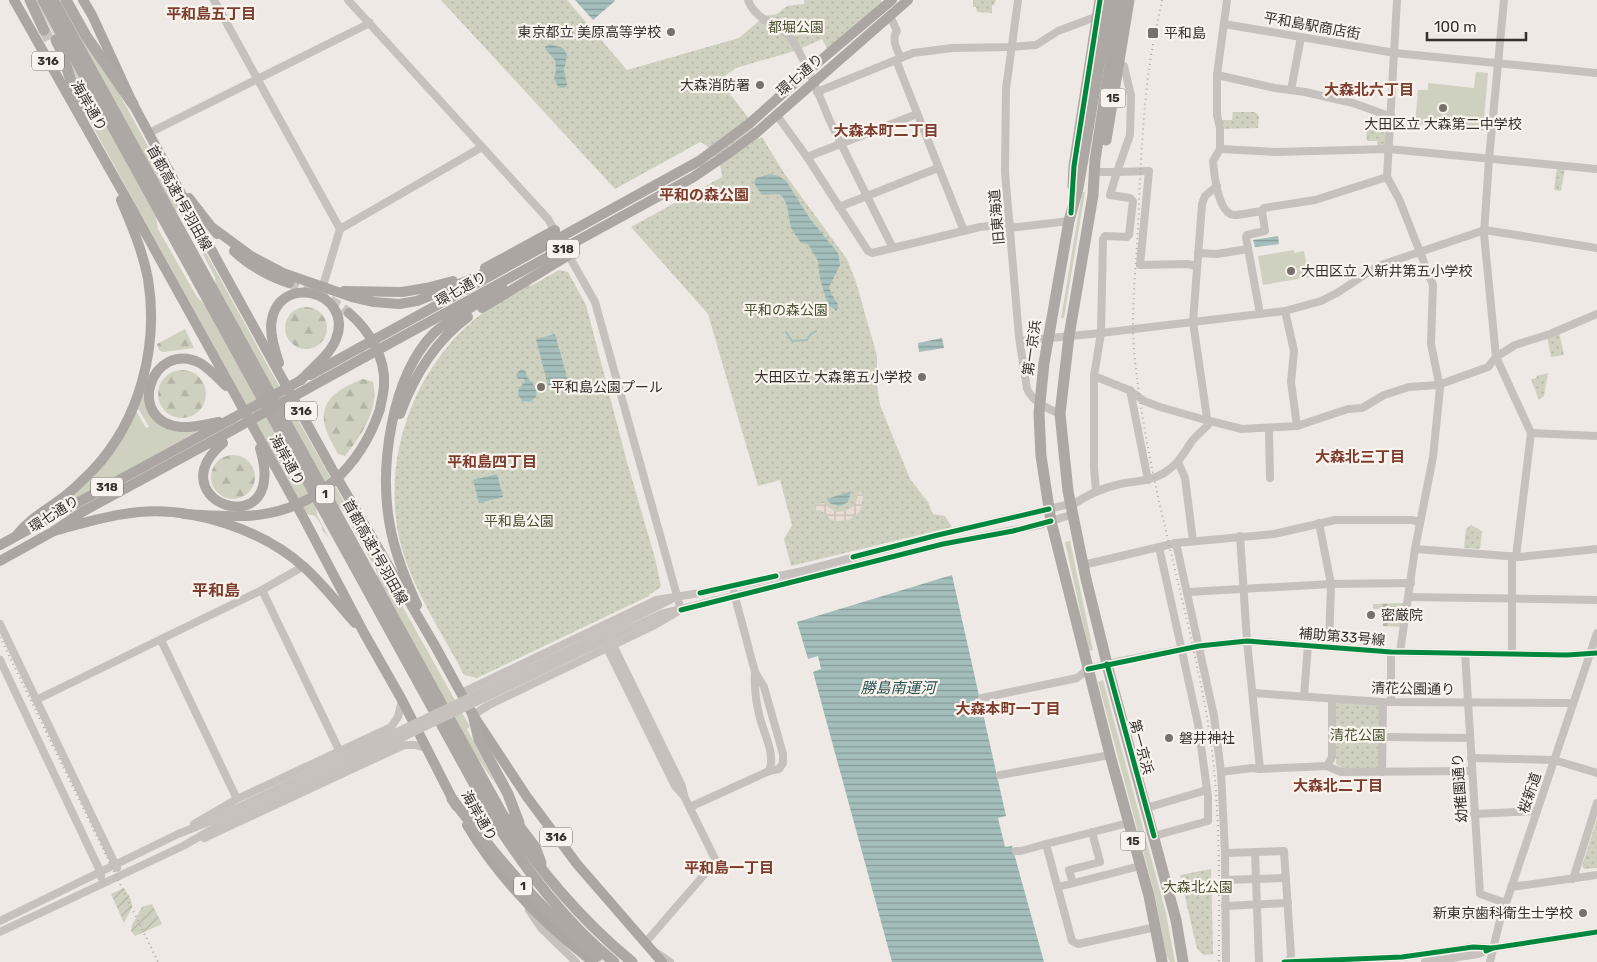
<svg xmlns="http://www.w3.org/2000/svg" width="1597" height="962" viewBox="0 0 1597 962" font-family="Rubik,'Noto Sans JP',sans-serif">
	<defs>
		<pattern id="forest-firs" width="22" height="20" patternUnits="userSpaceOnUse" patternTransform="scale(1.25)"><rect width="22" height="20" fill="#cfd1c0"/><path d="M5 1l3.5 6h-7zM16 11l3.5 6h-7z" fill="#b2b4a5"/></pattern>
		<pattern id="cemetery-stones" width="16" height="16" patternUnits="userSpaceOnUse" patternTransform="scale(1.25)"><rect width="16" height="16" fill="#cfd1c0"/><path d="M2 7V4a2 2 0 0 1 4 0v3zM10 15v-3a2 2 0 0 1 4 0v3z" fill="#b2b4a5"/></pattern>
		<pattern id="park-dots" width="8" height="8" patternUnits="userSpaceOnUse" patternTransform="scale(1.25)"><rect width="8" height="8" fill="#cfd1c0"/><path d="M2 2h.1M6 6h.1" fill="none" stroke="#b2b4a5" stroke-width="1.8" stroke-linecap="round"/></pattern>
		<pattern id="garden-furrows" width="10" height="10" patternUnits="userSpaceOnUse" patternTransform="scale(1.25)"><rect width="10" height="10" fill="#cfd1c0"/><path d="M-1 1l2-2M0 10L10 0M9 11l2-2" fill="none" stroke="#b2b4a5"/></pattern>
		<pattern id="plaza-grid" width="8" height="8" patternUnits="userSpaceOnUse" patternTransform="scale(1.25)"><rect width="8" height="8" fill="#e6dcd3"/><path d="M0 4h8M4 0v8" fill="none" stroke="#c6bdb5"/></pattern>
		<pattern id="water-rules" width="6" height="5" patternUnits="userSpaceOnUse" patternTransform="scale(1.25)"><rect width="6" height="5" fill="#a3bebb"/><path d="M0 2.5h6" fill="none" stroke="#869b98"/></pattern>
	</defs>
	<rect width="100%" height="100%" fill="#eee9e4"/>
	<g fill="#cfd1c0">
		<path d="M 35,0 L 38,0 L 156,217 L 158,229 L 197,297 L 206,306 L 316,506 L 317,515 L 329,538 L 322,530 L 322,526 L 315,516 L 307,514 L 88,118 L 70,64 Z"/>
		<path d="M 58,0 L 60,0 L 81,39 L 109,75 L 268,366 L 470,727 L 467,729 L 497,786 L 473,752 L 378,581 L 376,570 L 343,510 L 333,501 L 216,288 L 215,277 L 182,216 L 174,210 Z"/>
		<path d="M 1476,72 L 1488,73 L 1483,131 L 1415,124 L 1418,90 L 1428,90 L 1428,83 L 1474,88 Z"/>
		<path d="M 1082,192 L 1085,192 L 1064,318 L 1061,318 Z"/>
		<path d="M 1294,250 L 1294,253 L 1304,251 L 1309,277 L 1263,285 L 1258,256 Z"/>
		<path d="M 146,386 L 155,418 L 203,428 L 47,515 L 86,482 L 135,409 L 146,428 L 149,427 L 138,408 Z"/>
		<path d="M 1070,541 L 1093,650 L 1089,651 L 1065,542 Z"/>
		<path d="M 1103,680 L 1166,913 L 1175,962 L 1170,962 L 1166,955 L 1155,896 L 1098,682 Z"/>
	</g>
	<g fill="url(#forest-firs)">
		<circle cx="306" cy="328" r="21"/>
		<path d="M 185,329 L 194,348 L 163,352 L 159,350 L 157,344 Z"/>
		<circle cx="182" cy="394" r="24"/>
		<path d="M 363,379 L 373,382 C 380,408 361,436 345,456 L 338,454 C 333,444 325,432 324,421 C 321,397 345,386 363,379 Z"/>
		<circle cx="233" cy="477" r="22"/>
	</g>
	<path fill="url(#cemetery-stones)" d="M 1403,603 L 1401,627 L 1383,626 L 1382,609 L 1373,609 L 1373,604 Z"/>
	<g fill="url(#park-dots)">
		<path d="M 441,0 L 567,0 L 627,70 L 739,38 L 765,16 L 777,14 L 787,6 L 804,4 L 804,0 L 881,0 L 882,3 L 828,50 L 822,39 L 798,50 L 736,68 L 719,80 L 747,116 L 759,139 L 762,137 L 784,173 L 847,259 L 856,282 L 877,356 L 877,386 L 880,405 L 910,479 L 928,502 L 933,514 L 945,516 L 952,527 L 791,566 L 784,539 L 792,525 L 780,480 L 758,486 L 708,314 L 631,227 L 722,177 C 722,164 713,147 700,142 L 615,189 Z"/>
		<path d="M 973,0 L 996,0 L 994,5 L 992,5 L 992,13 L 977,12 L 976,7 L 973,7 Z"/>
		<path d="M 1233,112 L 1255,112 L 1259,116 L 1258,128 L 1220,129 L 1218,120 L 1232,120 Z"/>
		<path d="M 1366,129 L 1387,133 L 1386,147 L 1378,148 L 1377,141 L 1367,141 Z"/>
		<path d="M 1557,167 L 1565,168 L 1561,191 L 1554,190 Z"/>
		<path d="M 559,270 L 568,272 L 586,305 L 627,462 L 655,558 L 661,586 C 658,591 652,591 649,596 L 477,678 L 464,675 C 443,634 415,593 402,549 C 379,467 410,373 475,319 C 492,305 510,295 529,284 L 531,286 Z"/>
		<path d="M 1559,332 L 1564,355 L 1551,357 L 1547,337 Z"/>
		<path d="M 1548,373 L 1544,396 L 1539,400 L 1531,379 L 1537,378 L 1536,376 Z"/>
		<path d="M 1471,525 L 1482,531 L 1480,549 L 1464,548 L 1466,529 Z"/>
		<path d="M 1336,702 L 1380,705 L 1379,768 L 1342,768 L 1336,764 Z"/>
		<path d="M 1597,819 L 1597,868 L 1584,869 L 1582,866 Z"/>
		<path d="M 1211,869 L 1213,954 L 1204,955 L 1197,949 L 1180,875 Z"/>
	</g>
	<g fill="url(#garden-furrows)">
		<path d="M 124,888 C 136,906 133,905 124,923 L 111,894 Z"/>
		<path d="M 152,904 L 162,924 L 135,936 L 131,931 L 132,925 L 142,907 Z"/>
	</g>
	<path fill="url(#plaza-grid)" d="M 862,492 L 863,498 L 860,511 L 849,520 L 836,521 L 831,520 L 822,511 L 815,510 L 815,505 L 823,503 L 835,512 L 845,511 L 854,506 L 857,500 L 858,493 Z"/>
	<g fill="url(#water-rules)">
		<path d="M 575,0 L 614,0 L 615,1 L 593,20 Z"/>
		<path d="M 550,44 L 563,48 L 567,55 L 564,70 L 567,85 L 564,88 L 558,87 L 554,78 L 556,70 L 555,60 L 546,50 L 545,47 Z"/>
		<path d="M 770,174 L 779,176 L 786,181 L 810,219 L 838,253 L 840,265 L 829,287 L 832,295 L 838,304 L 837,311 L 828,305 L 820,279 L 818,261 L 808,244 L 801,243 L 791,228 L 787,206 L 783,197 L 778,194 L 762,195 L 754,183 L 756,178 Z"/>
		<path d="M 1278,236 L 1279,244 L 1255,247 L 1253,240 Z"/>
		<path d="M 555,334 L 568,381 L 548,386 L 536,339 Z"/>
		<path d="M 942,338 L 944,348 L 919,352 L 918,343 Z"/>
		<path d="M 522,369 L 526,372 L 527,377 L 537,389 L 536,397 L 530,402 L 522,401 L 518,395 L 519,388 L 525,382 L 524,379 L 518,379 L 516,376 L 518,372 Z"/>
		<path d="M 497,474 L 503,497 L 479,503 L 473,480 Z"/>
		<path d="M 851,491 L 848,502 L 840,506 L 831,504 L 827,499 Z"/>
		<path d="M 952,575 L 1006,816 L 998,818 L 1005,847 L 1012,846 L 1044,962 L 892,962 L 813,672 L 821,669 L 818,656 L 808,659 L 797,622 Z"/>
	</g>
	<g fill="none" stroke-linecap="round" stroke-linejoin="round">
		<path stroke="#a3bebb" stroke-width="2" d="M 786,332 L 792,341 L 807,340 L 810,335 L 816,331"/>
		<path stroke="#c9c4bf" stroke-width="10" stroke-dasharray="10 5" stroke-linecap="butt" d="M 289,283 C 311,290 330,298 349,313"/>
		<path stroke="#c9c4bf" stroke-width="11" stroke-dasharray="11 5.5" stroke-linecap="butt" d="M 44,30 L 51,43"/>
		<g stroke="#c7c1bd" stroke-width="8">
			<path d="M 214,0 L 340,229 L 482,147"/>
			<path d="M 348,0 L 548,219 L 595,302 L 681,610"/>
			<path d="M 748,0 C 757,24 783,23 794,43 C 809,67 818,93 829,119 C 850,162 871,205 893,248 L 980,227 L 1010,224"/>
			<path d="M 1018,0 L 1006,89 L 1005,172 L 1019,337 L 1027,389 C 1034,403 1047,408 1060,414"/>
			<path d="M 1227,0 L 1217,75 L 1217,115 L 1220,129 L 1220,149 L 1213,161 C 1214,173 1218,214 1234,215 C 1243,215 1253,212 1262,211 L 1264,208 L 1315,200 L 1387,177"/>
			<path d="M 1397,0 L 1387,177 L 1399,199 L 1433,285 L 1431,344 L 1440,388 L 1433,457 L 1415,549 L 1400,652"/>
			<path d="M 1504,0 L 1489,159 L 1484,234 L 1496,357 L 1531,433 L 1516,557"/>
			<path d="M 890,16 L 897,31 C 891,39 897,50 901,58"/>
			<path d="M 1224,24 L 1395,53 L 1597,73"/>
			<path d="M 896,60 L 964,231"/>
			<path d="M 1118,65 L 1124,66 L 1131,96 L 1130,135 L 1117,172 L 1149,171 L 1140,265 L 1187,264 L 1197,266"/>
			<path d="M 1217,75 L 1275,88 L 1305,92 L 1353,103 L 1392,117"/>
			<path d="M 1291,90 L 1301,37"/>
			<path d="M 817,92 L 913,53 L 952,48 L 1011,47 L 1036,45 L 1058,31 L 1098,16"/>
			<path d="M 776,114 L 807,157 L 868,251 L 872,253 L 893,248"/>
			<path d="M 149,133 L 370,23"/>
			<path d="M 1220,149 L 1276,152 L 1389,149 L 1597,169"/>
			<path d="M 807,157 L 917,114"/>
			<path d="M 1100,172 L 1117,172 L 1110,195 L 1130,198 L 1133,201 L 1129,235 L 1127,237 L 1105,236 L 1103,239 L 1101,333 L 1094,376 L 1129,390 L 1144,401 L 1160,407 L 1202,419 L 1242,429 L 1297,426 L 1348,409 L 1362,408 L 1384,395 L 1409,387 L 1438,385 L 1488,367 L 1496,357 L 1515,345 L 1550,334 L 1597,314"/>
			<path d="M 839,207 L 938,168"/>
			<path d="M 1010,228 L 1069,221"/>
			<path d="M 1198,253 L 1217,254 L 1248,249"/>
			<path d="M 323,286 L 340,229"/>
			<path d="M 1285,311 L 1294,351 L 1291,382 L 1297,426"/>
			<path d="M 1260,314 L 1246,237 L 1247,235 L 1265,231 L 1262,211"/>
			<path d="M 1020,341 L 1101,333 L 1285,311 L 1321,301 L 1337,293 L 1378,266 L 1485,230 L 1597,248"/>
			<path d="M 1094,376 L 1094,467 L 1096,492"/>
			<path d="M 1130,390 L 1148,480"/>
			<path d="M 1269,429 L 1270,478"/>
			<path d="M 1531,433 L 1597,436"/>
			<path d="M 1178,462 L 1185,478 L 1193,541"/>
			<path d="M 1071,506 C 1085,496 1102,488 1120,484 C 1135,481 1151,481 1164,473 C 1177,465 1182,456 1190,444 C 1194,437 1202,431 1208,425 L 1193,322 L 1202,204 L 1205,196 L 1217,186"/>
			<path d="M 1319,523 L 1331,584 L 1329,647"/>
			<path d="M 1240,536 L 1247,641 L 1260,769"/>
			<path d="M 1176,543 L 1214,716 L 1221,772"/>
			<path d="M 1415,549 L 1520,557 L 1597,549"/>
			<path d="M 1083,565 L 1176,543 L 1274,534 L 1335,520 L 1412,520 L 1420,522"/>
			<path d="M 304,566 L 262,590 L 339,750"/>
			<path d="M 1188,592 L 1331,584 L 1411,583"/>
			<path d="M 1408,597 L 1597,600"/>
			<path d="M 0,624 L 117,868"/>
			<path d="M 161,640 L 237,799"/>
			<path d="M 582,644 L 670,600"/>
			<path d="M 613,645 L 682,786 L 684,795"/>
			<path d="M 607,648 L 675,786 L 684,796 L 716,861 L 645,943"/>
			<path d="M 585,650 L 661,614 L 943,544 L 1039,525 L 1073,514"/>
			<path d="M 1465,653 L 1480,894 L 1506,903"/>
			<path d="M 1512,653 L 1512,556"/>
			<path d="M 0,660 L 101,873 L 101,877"/>
			<path d="M 755,672 C 754,687 756,703 760,718 C 764,734 776,755 769,771"/>
			<path d="M 461,693 L 656,600 L 700,593 L 798,572 L 938,535 L 1070,504"/>
			<path d="M 1253,693 L 1383,702 L 1573,703"/>
			<path d="M 1304,696 L 1308,645"/>
			<path d="M 982,698 L 1077,678 L 1088,669 L 1121,661 L 1199,646 L 1239,642 L 1264,642 L 1391,652 L 1567,655 L 1597,653"/>
			<path d="M 36,700 L 262,590"/>
			<path d="M 1391,702 L 1391,652"/>
			<path d="M 473,715 L 489,705 L 653,626 L 677,612"/>
			<path d="M 1383,737 L 1469,738"/>
			<path d="M 1471,758 L 1554,760 L 1597,773"/>
			<path d="M 1327,766 L 1332,757 L 1332,699"/>
			<path d="M 1382,772 L 1383,702"/>
			<path d="M 1000,775 L 1110,755"/>
			<path d="M 690,807 L 769,771 L 779,769 L 783,763 L 783,754 L 764,687 L 755,672 L 734,593"/>
			<path d="M 1146,808 L 1207,790"/>
			<path d="M 1474,814 L 1537,811"/>
			<path d="M 1128,823 L 1046,844 L 1072,941 L 1078,944 L 1156,927"/>
			<path d="M 194,824 L 237,799 L 391,727 L 398,717 L 402,700"/>
			<path d="M 1154,836 L 1208,821 L 1208,797 L 1198,724 L 1159,547"/>
			<path d="M 204,838 L 404,745 L 415,745 L 426,748"/>
			<path d="M 1016,851 L 1021,851 L 1046,844"/>
			<path d="M 1255,852 L 1259,962"/>
			<path d="M 1225,853 L 1284,851 L 1291,955 L 1289,962"/>
			<path d="M 1573,879 L 1597,803"/>
			<path d="M 1225,880 L 1286,878"/>
			<path d="M 1073,883 L 1069,870 L 1100,862 L 1092,832"/>
			<path d="M 1058,887 L 1140,866"/>
			<path d="M 1511,887 L 1597,875"/>
			<path d="M 1225,906 L 1288,903"/>
			<path d="M 529,910 L 541,928 L 576,962"/>
			<path d="M 0,921 L 178,834 L 211,821 L 296,780"/>
			<path d="M 0,932 L 183,846 L 216,827 L 299,787"/>
			<path d="M 657,953 L 670,962"/>
			<path d="M 1226,962 L 1225,853 L 1221,772 L 1252,768 L 1260,769 L 1327,766 L 1341,772 L 1471,771"/>
			<path d="M 1284,962 L 1402,957 L 1473,947 L 1493,948"/>
			<path d="M 1425,962 L 1478,954 L 1493,948 L 1597,932"/>
			<path d="M 1490,962 L 1499,924 L 1597,633"/>
		</g>
		<g stroke="#aca6a2" stroke-width="10">
			<path d="M 14,0 L 130,205 L 302,515 L 364,633 L 402,700 L 456,806"/>
			<path d="M 83,0 L 92,15 L 133,104 L 218,262 L 332,469 L 434,644 L 473,715 L 527,797 L 577,864 L 662,962"/>
			<path d="M 750,123 L 809,70 L 892,0"/>
			<path d="M 756,133 L 908,0"/>
			<path d="M 189,198 L 217,234"/>
			<path d="M 213,228 L 251,256 L 283,273 L 352,297 L 374,302 L 399,304 L 417,301 L 494,270"/>
			<path d="M 234,251 C 250,266 268,276 289,283"/>
			<path d="M 485,268 L 555,230"/>
			<path d="M 344,291 L 402,292 L 426,288 L 453,281"/>
			<path d="M 482,308 L 569,255"/>
			<path d="M 349,313 C 369,330 386,358 384,385 C 384,393 381,401 380,409"/>
			<path d="M 279,363 C 275,351 271,339 271,326 C 275,270 355,291 336,339 C 330,355 313,367 301,380"/>
			<path d="M 310,375 L 359,348"/>
			<path d="M 325,379 L 365,357"/>
			<path d="M 400,414 C 414,376 435,341 468,317"/>
			<path d="M 219,422 C 207,424 194,428 181,427 C 124,422 151,339 200,363 C 210,369 218,378 226,386"/>
			<path d="M 223,443 C 154,502 290,548 260,448"/>
			<path d="M 54,531 C 82,523 110,515 139,512 C 194,507 263,530 304,567 C 323,584 338,604 355,623"/>
			<path d="M 16,536 C 30,518 47,510 65,496 C 75,488 84,479 93,470 C 140,420 159,346 148,279 C 143,252 132,226 121,200"/>
			<path d="M 0,545 L 233,418"/>
			<path d="M 0,561 L 54,531 L 82,512 L 220,437"/>
			<path d="M 417,605 C 406,580 395,554 390,526 C 379,468 391,378 433,334 C 442,325 454,319 464,312 C 477,304 489,295 502,286"/>
			<path d="M 467,825 C 499,879 544,924 593,962"/>
		</g>
		<g stroke="#ada8a3" stroke-width="11">
			<path d="M 30,0 L 44,30"/>
			<path d="M 43,0 L 493,818 C 527,871 565,922 614,962"/>
			<path d="M 53,0 L 501,812 C 539,870 579,918 632,962"/>
			<path d="M 66,0 L 86,36 L 133,104"/>
			<path d="M 1110,0 L 1078,188 L 1069,221 L 1044,363 L 1039,413 L 1041,456 L 1051,521 L 1110,755 L 1149,896 L 1162,962"/>
			<path d="M 1120,0 L 1095,160 L 1093,195 L 1069,336 L 1060,414 L 1068,491 L 1086,579 L 1110,676 L 1176,920 L 1183,962"/>
			<path d="M 56,40 L 62,52 L 83,121"/>
			<path d="M 1106,140 L 1129,0"/>
			<path d="M 1073,186 L 1074,166 L 1100,0"/>
			<path d="M 473,715 L 479,740 L 508,794 L 519,823"/>
			<path d="M 452,799 C 497,857 540,911 598,956"/>
			<path d="M 513,818 L 535,847 L 541,863"/>
		</g>
		<g stroke="#afaaa8" stroke-width="2" stroke-dasharray="1 4" stroke-linecap="butt">
			<path d="M 1162,0 C 1157,25 1151,51 1148,77 C 1142,127 1140,178 1138,228 C 1136,268 1131,309 1134,350 C 1145,475 1187,599 1208,723 C 1221,802 1219,882 1219,962"/>
			<path d="M 0,637 L 158,962"/>
		</g>
		<g stroke="#c7c1bd" stroke-width="8">
			<path d="M 296,780 L 582,644"/>
			<path d="M 299,787 L 585,650"/>
		</g>
		<g stroke="#aca6a2" stroke-width="10">
			<path d="M 359,348 L 699,161 L 750,123"/>
			<path d="M 365,357 L 692,178 L 729,153 L 756,133"/>
			<path d="M 233,418 L 301,380"/>
			<path d="M 220,437 L 325,379"/>
			<path d="M 184,514 C 208,515 233,518 257,515 C 318,508 361,466 380,409"/>
		</g>
		<g stroke="#f9f3ed" stroke-width="8">
			<g id="cycleway">
				<path d="M 1071,213 L 1074,166 L 1100,0"/>
				<path d="M 853,557 L 938,535 L 1049,509"/>
				<path d="M 700,593 L 776,576"/>
				<path d="M 681,610 L 943,544 L 1013,531 L 1051,521"/>
				<path d="M 1107,664 L 1154,836"/>
				<path d="M 1088,669 L 1199,646 L 1247,641 L 1391,652 L 1567,655 L 1597,653"/>
				<path d="M 1486,951 L 1493,948 L 1597,932"/>
				<path d="M 1284,962 L 1402,957 L 1473,947 L 1493,948"/>
			</g>
		</g>
		<use href="#cycleway" stroke="#00873e" stroke-width="5"/>
	</g>
	<g fill="#77706c" stroke="#f9f3ed" stroke-width="2">
		<circle cx="671" cy="32" r="5"/>
		<rect x="1147" y="27" width="12" height="12" rx="2.5"/>
		<circle cx="760" cy="85" r="5"/>
		<circle cx="1443" cy="108" r="5"/>
		<circle cx="1291" cy="271" r="5"/>
		<circle cx="922" cy="377" r="5"/>
		<circle cx="541" cy="387" r="5"/>
		<circle cx="1371" cy="615" r="5"/>
		<circle cx="1169" cy="738" r="5"/>
		<circle cx="1583" cy="913" r="5"/>
	</g>
	<g text-anchor="middle" dominant-baseline="central" stroke-width="4.5" stroke-linejoin="round" paint-order="stroke">
		<g fill="#f9f3ed" stroke="#716a66" stroke-width="1">
			<rect x="32" y="51.5" width="32" height="19" rx="4"/>
			<rect x="1100.5" y="88.5" width="25" height="19" rx="4"/>
			<rect x="547" y="239.5" width="32" height="19" rx="4"/>
			<rect x="285" y="401.5" width="32" height="19" rx="4"/>
			<rect x="91" y="477.5" width="32" height="19" rx="4"/>
			<rect x="316" y="484.5" width="18" height="19" rx="4"/>
			<rect x="540" y="827.5" width="32" height="19" rx="4"/>
			<rect x="1120.5" y="831.5" width="25" height="19" rx="4"/>
			<rect x="514" y="876.5" width="18" height="19" rx="4"/>
		</g>
		<g font-size="12" font-weight="bold" fill="#372f2c">
			<text x="48" y="61">316</text>
			<text x="1113" y="98">15</text>
			<text x="563" y="249">318</text>
			<text x="301" y="411">316</text>
			<text x="107" y="487">318</text>
			<text x="325" y="494">1</text>
			<text x="556" y="837">316</text>
			<text x="1133" y="841">15</text>
			<text x="523" y="886">1</text>
		</g>
		<g font-size="14" fill="#372f2c" stroke="#f9f3ed">
			<text transform="translate(1312 26) rotate(10)">平和島駅商店街</text>
			<text transform="translate(800 75) rotate(-41)">環七通り</text>
			<text transform="translate(89 106) rotate(60)">海岸通り</text>
			<text transform="translate(179 198) rotate(61)">首都高速1号羽田線</text>
			<text transform="translate(997 217) rotate(-95)">旧東海道</text>
			<text transform="translate(461 289) rotate(-29)">環七通り</text>
			<text transform="translate(1032 348) rotate(-82)">第一京浜</text>
			<text transform="translate(287 460) rotate(61)">海岸通り</text>
			<text transform="translate(54 514) rotate(-32)">環七通り</text>
			<text transform="translate(375 552) rotate(61)">首都高速1号羽田線</text>
			<text transform="translate(1342 637) rotate(5)">補助第33号線</text>
			<text transform="translate(1413 689) rotate(1)">清花公園通り</text>
			<text transform="translate(1141 747) rotate(75)">第一京浜</text>
			<text transform="translate(1460 788) rotate(-94)">幼稚園通り</text>
			<text transform="translate(1530 793) rotate(-71)">桜新道</text>
			<text transform="translate(479 816) rotate(60)">海岸通り</text>
		</g>
		<g font-size="14" fill="#485332" stroke="#f9f3ed">
			<text x="796" y="27">都堀公園</text>
			<text x="786" y="310">平和の森公園</text>
			<text x="519" y="521">平和島公園</text>
			<text x="1358" y="735">清花公園</text>
			<text x="1198" y="887">大森北公園</text>
		</g>
		<g font-size="14" fill="#372f2c" stroke="#f9f3ed" text-anchor="start">
			<text x="661" y="32" text-anchor="end">東京都立 美原高等学校</text>
			<text x="1164" y="33">平和島</text>
			<text x="750" y="85" text-anchor="end">大森消防署</text>
			<text x="1443" y="124" text-anchor="middle">大田区立 大森第二中学校</text>
			<text x="1301" y="271">大田区立 入新井第五小学校</text>
			<text x="912" y="377" text-anchor="end">大田区立 大森第五小学校</text>
			<text x="551" y="387">平和島公園プール</text>
			<text x="1381" y="615">密厳院</text>
			<text x="1179" y="738">磐井神社</text>
			<text x="1573" y="913" text-anchor="end">新東京歯科衛生士学校</text>
		</g>
		<g font-size="15" font-weight="bold" fill="#7d3d2e" stroke="#f9f3ed">
			<text x="211" y="14">平和島五丁目</text>
			<text x="1369" y="90">大森北六丁目</text>
			<text x="886" y="131">大森本町二丁目</text>
			<text x="704" y="195">平和の森公園</text>
			<text x="1360" y="457">大森北三丁目</text>
			<text x="492" y="462">平和島四丁目</text>
			<text x="1008" y="709">大森本町一丁目</text>
			<text x="1338" y="786">大森北二丁目</text>
			<text x="729" y="868">平和島一丁目</text>
		</g>
		<g font-size="15" font-style="italic" fill="#265354" stroke="#f9f3ed">
			<text x="898" y="688">勝島南運河</text>
		</g>
		<g font-size="16" font-weight="bold" fill="#7d3d2e" stroke="#f9f3ed">
			<text x="216" y="590">平和島</text>
		</g>
	</g>
	<path d="M1427 32v8h99v-8" fill="none" stroke="#372f2c" stroke-width="2.5"/>
	<text x="1434" y="32" font-size="15" fill="#372f2c" stroke="#f9f3ed" stroke-width="4" paint-order="stroke">100 m</text>
</svg>
